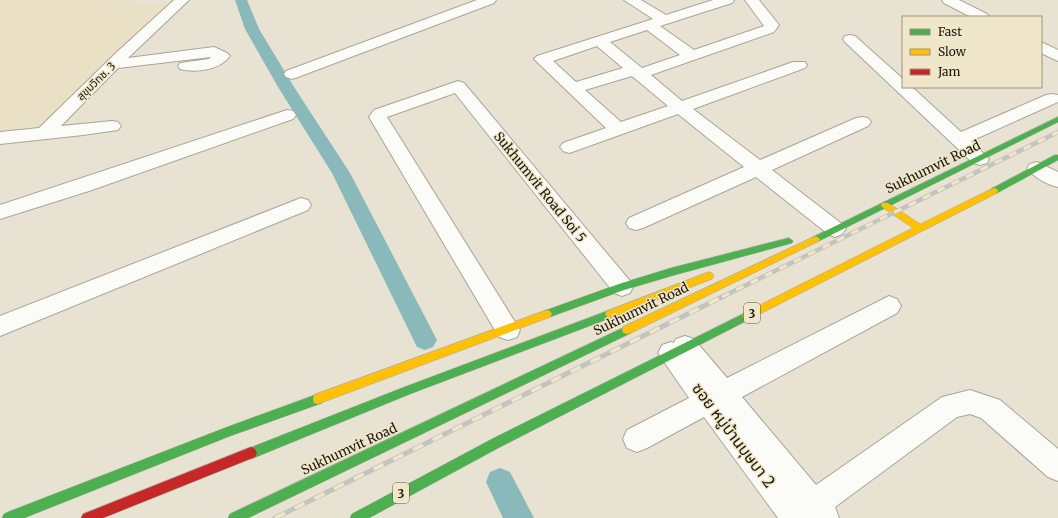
<svg xmlns="http://www.w3.org/2000/svg" width="1058" height="518" viewBox="0 0 1058 518" font-family="Merriweather,'Noto Sans Thai',serif">
	<rect width="100%" height="100%" fill="#e7e2d2"/>
	<path fill="#e9e0c5" d="M 0,0 L 105,0 L 173,6 L 41,131 L 0,137 Z"/>
	<g fill="none" stroke-linecap="round" stroke-linejoin="round">
		<g fill="#89b9ba" fill-rule="evenodd">
			<path d="M 235,0 L 247,0 L 259,29 L 294,87 L 350,173 L 437,340 L 433,347 L 425,350 L 417,347 L 332,173 L 278,87 L 245,29 Z"/>
			<path d="M 500,468 L 510,472 L 534,518 L 503,518 L 486,482 L 490,472 Z"/>
		</g>
		<g stroke="#a9a599" stroke-width="2">
			<g id="street">
				<path d="M 174,0 L 189,0 L 128,58 L 214,47 L 227,53 L 230,56 C 220,70 196,73 180,69 L 178,66 L 180,63 L 209,59 L 211,57 L 118,68 L 61,126 L 112,121 L 118,122 L 121,126 L 118,130 L 83,135 L 0,144 L 0,132 L 39,128 L 117,52 Z"/>
				<path d="M 477,0 L 496,0 L 494,3 L 298,77 L 292,79 L 286,77 L 284,74 L 286,71 Z"/>
				<path d="M 624,0 L 641,0 L 666,15 L 713,0 L 734,0 L 732,3 L 660,26 L 694,50 L 764,26 L 745,0 L 759,0 L 779,25 L 774,32 L 651,75 L 682,101 L 793,62 L 805,62 L 807,65 L 805,68 L 693,109 L 760,160 L 856,118 L 862,117 L 868,118 L 871,122 L 868,126 L 772,170 L 842,224 L 846,229 L 842,234 L 835,237 L 828,234 L 756,177 L 643,228 L 636,230 L 629,228 L 626,223 L 629,218 L 744,167 L 678,114 L 575,151 L 569,153 L 563,151 L 560,147 L 563,143 L 606,128 L 534,59 L 537,56 L 653,19 ZM 647,30 L 680,55 L 642,68 L 610,42 ZM 597,46 L 623,68 L 576,82 L 553,61 ZM 632,76 L 668,106 L 621,122 L 585,90 Z"/>
				<path d="M 942,0 L 959,0 L 987,14 L 989,17 L 971,17 L 944,3 Z"/>
				<path d="M 850,35 L 855,36 L 903,79 L 903,87 L 912,87 L 961,132 L 1046,95 L 1052,94 L 1058,95 L 1058,102 L 971,141 L 989,159 L 987,163 L 980,165 L 973,163 L 845,42 L 843,39 L 845,36 Z"/>
				<path d="M 1041,42 L 1058,50 L 1058,61 L 1041,53 Z"/>
				<path d="M 458,81 L 464,83 L 630,281 L 633,287 L 630,293 L 622,296 L 614,293 L 455,93 L 387,117 L 520,330 L 517,337 L 508,340 L 499,337 L 369,117 L 374,110 Z"/>
				<path d="M 287,110 L 293,111 L 296,115 L 293,119 L 89,191 L 0,219 L 0,205 Z"/>
				<path d="M 1037,162 L 1058,172 L 1058,187 C 1048,185 1033,177 1027,168 L 1030,164 Z"/>
				<path d="M 301,198 L 308,200 L 311,205 L 308,210 L 0,336 L 0,316 Z"/>
				<path d="M 889,296 L 897,299 L 901,306 L 897,313 L 742,397 L 816,485 L 942,397 L 970,390 L 1000,400 L 1058,449 L 1058,481 L 1048,477 L 981,418 L 970,414 L 957,417 L 835,507 L 839,518 L 778,518 L 704,417 L 647,448 L 637,452 L 627,448 L 623,439 L 627,430 L 689,398 L 658,353 L 662,345 L 671,342 L 674,343 L 676,339 L 685,336 L 694,339 L 727,378 Z"/>
			</g>
		</g>
		<g stroke="#a9a599" stroke-width="1">
			<g id="fast">
				<path d="M 1058,117 L 1058,122 L 819,241 L 816,242 L 812,239 L 813,237 Z"/>
				<path d="M 1055,155 L 1058,155 L 1058,160 L 997,193 L 994,194 L 990,191 L 991,189 Z"/>
				<path d="M 789,238 L 793,241 L 792,243 L 671,276 L 624,290 L 547,318 L 544,317 L 542,314 L 544,311 L 619,284 L 671,268 Z"/>
				<path d="M 610,310 L 613,311 L 615,314 L 613,317 L 410,394 L 251,459 L 247,457 L 245,453 L 247,449 L 402,388 Z"/>
				<path d="M 747,312 L 750,313 L 752,316 L 750,319 L 500,447 L 369,518 L 350,518 L 352,514 L 492,439 Z"/>
				<path d="M 627,326 L 631,327 L 632,330 L 631,333 L 248,518 L 228,518 L 230,514 Z"/>
				<path d="M 318,394 L 322,395 L 323,399 L 322,403 L 230,436 L 24,518 L 2,518 L 4,514 L 8,512 L 230,426 Z"/>
			</g>
		</g>
		<g stroke="#a9a599" stroke-width="1">
			<g id="slow">
				<path d="M 994,188 L 997,189 L 998,191 L 997,193 L 750,319 L 747,320 L 744,319 L 742,316 L 744,313 L 913,228 L 882,207 L 881,205 L 882,203 L 888,203 L 920,224 Z"/>
				<path d="M 816,236 L 820,239 L 819,241 L 631,333 L 627,334 L 623,333 L 622,330 L 623,327 Z"/>
				<path d="M 709,272 L 712,273 L 714,276 L 712,279 L 610,318 L 607,317 L 605,314 L 607,311 Z"/>
				<path d="M 547,310 L 550,311 L 552,314 L 550,317 L 318,404 L 314,403 L 313,399 L 314,395 Z"/>
			</g>
		</g>
		<g stroke="#a9a599" stroke-width="1">
			<path id="jam" d="M 251,447 L 255,449 L 257,453 L 255,457 L 103,518 L 81,518 L 83,514 Z"/>
		</g>
		<use href="#street" fill="#fbfbf8" fill-rule="evenodd"/>
		<use href="#fast" fill="#4caf50" fill-rule="evenodd"/>
		<use href="#slow" fill="#ffc107" fill-rule="evenodd"/>
		<use href="#jam" fill="#c62828" fill-rule="evenodd"/>
		<g stroke="#c4c3be" stroke-width="4.5">
			<path id="rail-far1" d="M 722,297 L 1058,132"/>
		</g>
		<g stroke="#c4c3be" stroke-width="5">
			<path id="rail" d="M 275,518 L 724,296"/>
		</g>
		<use href="#rail-far1" stroke="#f0e6c9" stroke-width="3" stroke-dasharray="8" stroke-linecap="butt"/>
		<use href="#rail" stroke="#f0e6c9" stroke-width="3.5" stroke-dasharray="11" stroke-linecap="butt"/>
	</g>
	<g text-anchor="middle" dominant-baseline="central" stroke-width="3" stroke-linejoin="round" paint-order="stroke">
		<g font-size="11" fill="#1c180e" stroke="#f0e6c9">
			<text transform="translate(96 81) rotate(-44)">สุขุมวิทซ. 3</text>
		</g>
		<g fill="#f0e6c9" stroke="#5c5646" stroke-width="1">
			<rect x="744" y="303" width="16" height="20" rx="3"/>
			<rect x="393" y="483" width="16" height="20" rx="3"/>
		</g>
		<g font-size="12" font-weight="bold" fill="#1c180e">
			<text x="752" y="313">3</text>
			<text x="401" y="493">3</text>
		</g>
		<g font-size="13" fill="#1c180e" stroke="#f0e6c9">
			<text transform="translate(933 167) rotate(-26)">Sukhumvit Road</text>
			<text transform="translate(540 187) rotate(51)">Sukhumvit Road Soi 5</text>
			<text transform="translate(641 309) rotate(-26)">Sukhumvit Road</text>
			<text transform="translate(349 449) rotate(-25)">Sukhumvit Road</text>
		</g>
		<g font-size="16" fill="#1c180e" stroke="#f0e6c9">
			<text transform="translate(734 435) rotate(53)">ซอย หมู่บ้านบุษบา 2</text>
		</g>
	</g>
	<rect x="902" y="16" width="140" height="72" fill="#f0e6c9" stroke="#9b947e"/>
	<rect x="910" y="29" width="20" height="6" fill="#4caf50" stroke="#9b947e"/>
	<text x="938" y="36" font-size="12" fill="#1c180e">Fast</text>
	<rect x="910" y="49" width="20" height="6" fill="#ffc107" stroke="#9b947e"/>
	<text x="938" y="56" font-size="12" fill="#1c180e">Slow</text>
	<rect x="910" y="69" width="20" height="6" fill="#c62828" stroke="#9b947e"/>
	<text x="938" y="76" font-size="12" fill="#1c180e">Jam</text>
</svg>
